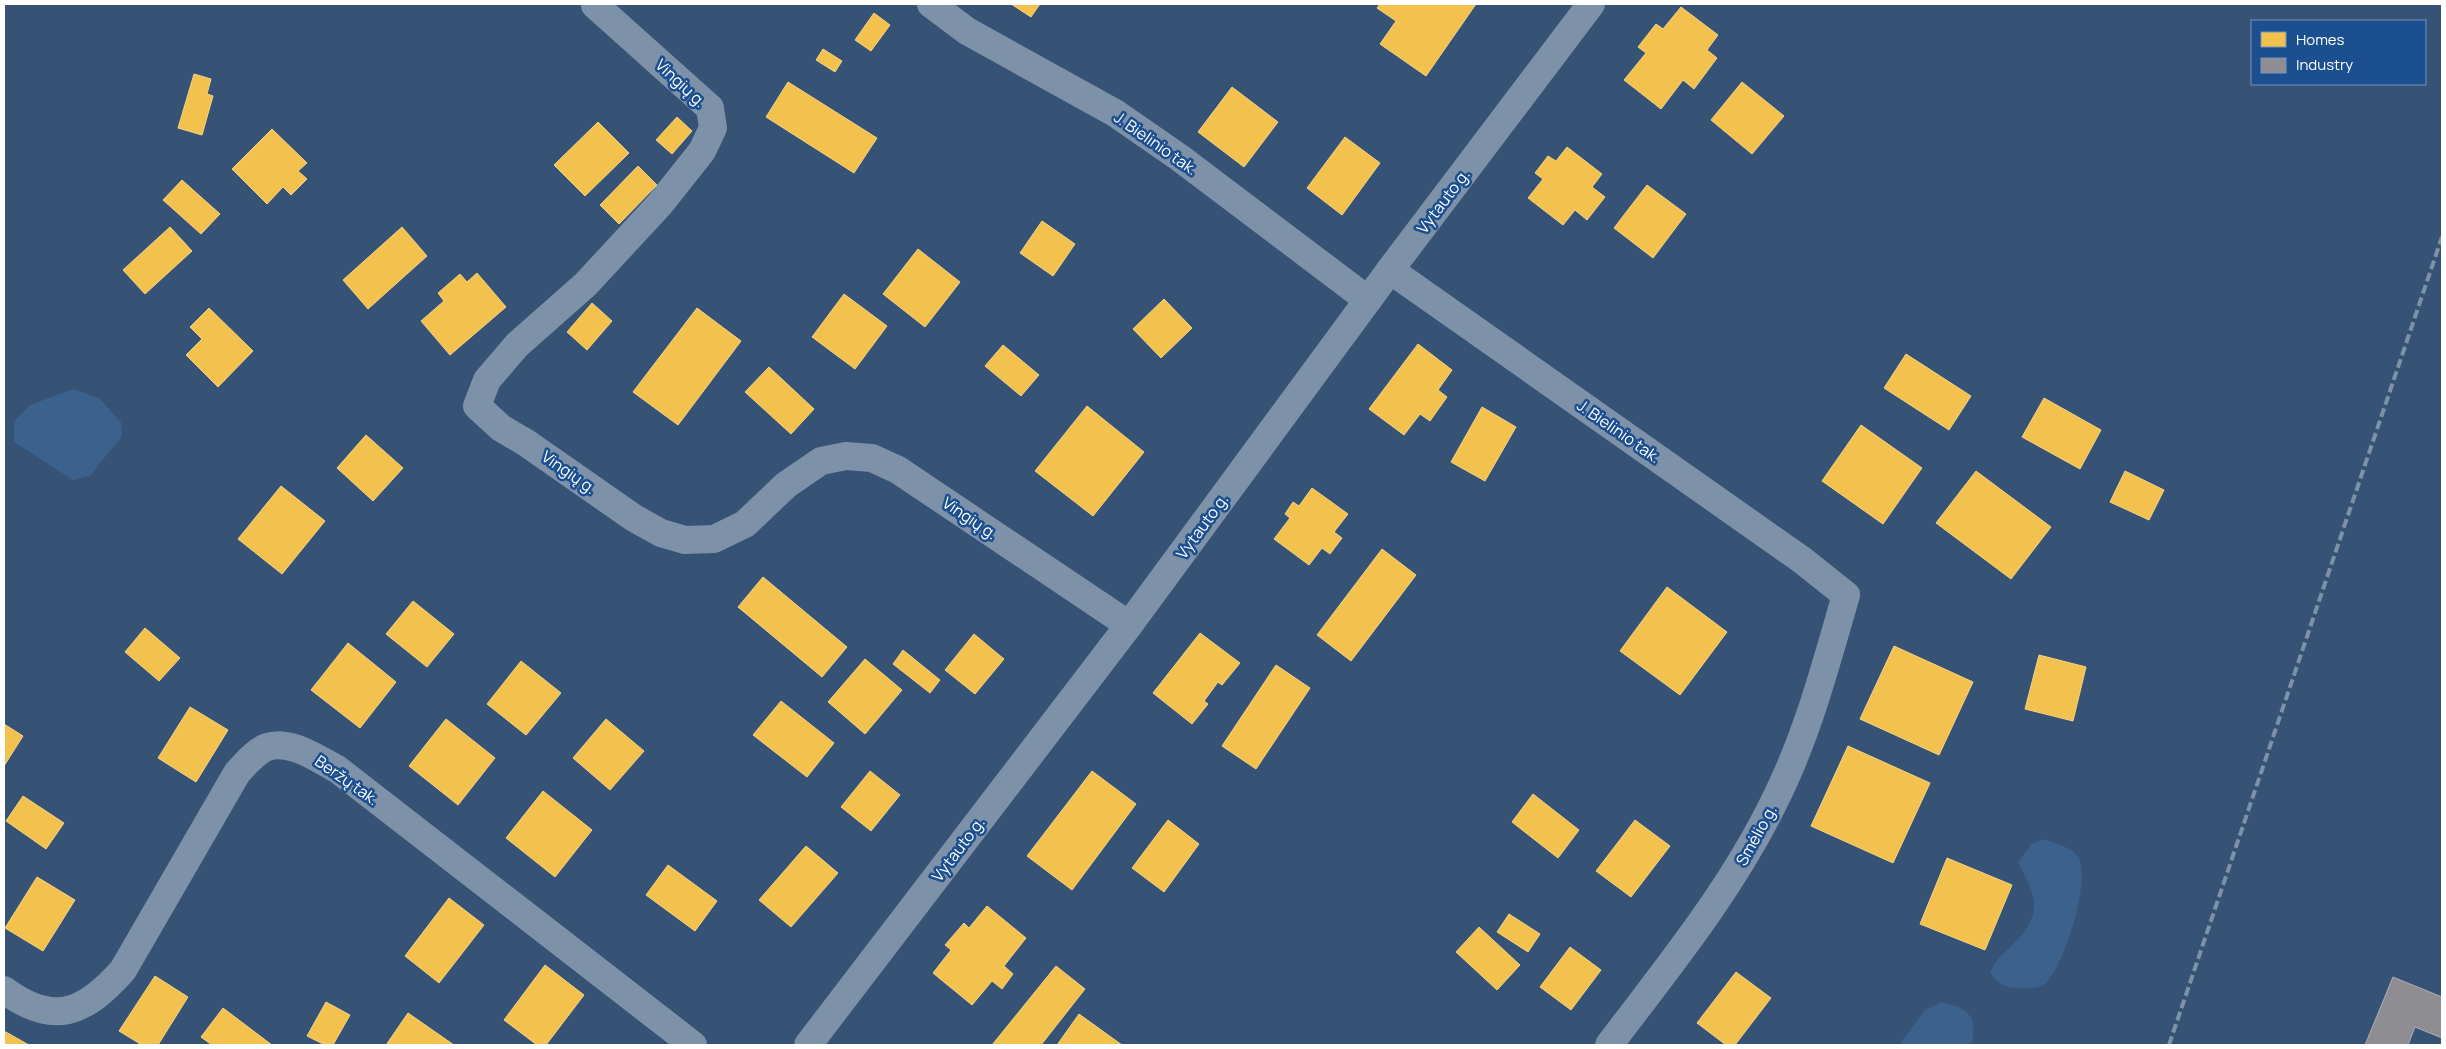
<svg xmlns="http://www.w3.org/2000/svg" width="2446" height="1049" viewBox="0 0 2446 1049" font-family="Manrope,sans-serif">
	<rect width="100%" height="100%" fill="#365274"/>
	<g fill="#3b618d">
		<path d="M 73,389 L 99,398 L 121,422 L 122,436 L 90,476 L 73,480 L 14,442 L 14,422 L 30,405 Z"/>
		<path d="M 2044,839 C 2054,843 2072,847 2078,857 C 2092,879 2064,967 2045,984 C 2039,989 2027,988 2019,988 C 2006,988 1998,984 1990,973 C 1996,959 2000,957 2011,946 C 2043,916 2038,899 2018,863 L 2031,844 Z"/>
		<path d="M 1941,1002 C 1968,1007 1979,1017 1971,1045 L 1899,1045 L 1925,1010 Z"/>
	</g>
	<g fill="#f2c14e" stroke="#f6d483">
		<path d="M 1011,4 L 1040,4 L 1031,17 Z"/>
		<path d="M 1380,4 L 1476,4 L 1426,76 L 1380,44 L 1396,21 L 1377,8 Z"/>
		<path d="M 1681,7 L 1718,35 L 1707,50 L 1717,58 L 1694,89 L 1683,80 L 1661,109 L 1624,80 L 1646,53 L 1638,47 L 1656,24 L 1663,29 Z"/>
		<path d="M 874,13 L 890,25 L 871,51 L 855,40 Z"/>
		<path d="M 823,49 L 842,61 L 835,72 L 816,60 Z"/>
		<path d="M 194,74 L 211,79 L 207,94 L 213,96 L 202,135 L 178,128 Z"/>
		<path d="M 788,82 L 877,138 L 854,173 L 766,117 Z"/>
		<path d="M 1742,82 L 1784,116 L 1752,154 L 1711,120 Z"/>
		<path d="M 1232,87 L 1278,122 L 1244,167 L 1198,132 Z"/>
		<path d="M 677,117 L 692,131 L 672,154 L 656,140 Z"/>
		<path d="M 598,122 L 629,153 L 585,196 L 554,165 Z"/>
		<path d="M 272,129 L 307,163 L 298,171 L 307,179 L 291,195 L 283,187 L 267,204 L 232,169 Z"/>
		<path d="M 1345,137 L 1380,163 L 1342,215 L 1307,188 Z"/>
		<path d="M 1567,147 L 1602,174 L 1592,187 L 1605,197 L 1587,220 L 1575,210 L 1563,225 L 1528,198 L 1543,179 L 1535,173 L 1548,156 L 1556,161 Z"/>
		<path d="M 638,166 L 657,185 L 619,224 L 600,205 Z"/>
		<path d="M 182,180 L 220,214 L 201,234 L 163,200 Z"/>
		<path d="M 1647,185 L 1686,214 L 1653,258 L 1614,228 Z"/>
		<path d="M 1042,221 L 1075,244 L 1053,276 L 1020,253 Z"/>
		<path d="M 170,227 L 192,251 L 145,294 L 123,270 Z"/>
		<path d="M 402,227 L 427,256 L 368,309 L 343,280 Z"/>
		<path d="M 918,249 L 960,282 L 925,327 L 883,294 Z"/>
		<path d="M 477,273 L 506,307 L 450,355 L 421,321 L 444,301 L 438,293 L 460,274 L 467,282 Z"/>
		<path d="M 844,294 L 887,326 L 855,369 L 812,337 Z"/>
		<path d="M 1164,299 L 1192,328 L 1161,358 L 1133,329 Z"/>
		<path d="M 592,303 L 612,321 L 587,350 L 567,332 Z"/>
		<path d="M 209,308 L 253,351 L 218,387 L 186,355 L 202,339 L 190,327 Z"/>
		<path d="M 697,308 L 741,341 L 678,425 L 633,392 Z"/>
		<path d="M 1418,344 L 1452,370 L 1438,390 L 1447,397 L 1430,421 L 1420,414 L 1404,435 L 1369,409 Z"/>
		<path d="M 1003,345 L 1039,375 L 1021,396 L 985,366 Z"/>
		<path d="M 1906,354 L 1971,396 L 1949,430 L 1884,388 Z"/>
		<path d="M 769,367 L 814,409 L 791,434 L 745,392 Z"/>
		<path d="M 2044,398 L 2101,430 L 2080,469 L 2022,437 Z"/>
		<path d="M 1087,406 L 1144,452 L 1093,516 L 1035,471 Z"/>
		<path d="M 1482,407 L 1516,427 L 1485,481 L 1451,462 Z"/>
		<path d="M 1861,425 L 1922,468 L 1883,524 L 1822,481 Z"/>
		<path d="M 366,435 L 403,468 L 373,501 L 337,468 Z"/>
		<path d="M 1976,471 L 2051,527 L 2011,579 L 1936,523 Z"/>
		<path d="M 2125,471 L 2164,490 L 2149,520 L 2110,502 Z"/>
		<path d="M 281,486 L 325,521 L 282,574 L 238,539 Z"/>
		<path d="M 1312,488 L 1348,514 L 1334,532 L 1342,538 L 1330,554 L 1322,548 L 1309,565 L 1274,539 L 1290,518 L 1285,514 L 1293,502 L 1299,506 Z"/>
		<path d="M 1382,549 L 1416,575 L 1351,661 L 1317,635 Z"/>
		<path d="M 763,577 L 847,647 L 822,677 L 738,607 Z"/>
		<path d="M 1667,587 L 1727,632 L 1680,695 L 1620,651 Z"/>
		<path d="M 413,601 L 454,634 L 427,667 L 386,634 Z"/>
		<path d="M 145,628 L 180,658 L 159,681 L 125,652 Z"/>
		<path d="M 1200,633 L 1240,663 L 1222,685 L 1218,682 L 1204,701 L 1208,704 L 1192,724 L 1153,693 Z"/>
		<path d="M 974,634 L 1004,659 L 975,694 L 945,670 Z"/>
		<path d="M 348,643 L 396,682 L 360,728 L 311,690 Z"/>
		<path d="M 1894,646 L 1973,682 L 1939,755 L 1860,719 Z"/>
		<path d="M 903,650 L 940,680 L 930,693 L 893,664 Z"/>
		<path d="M 2039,655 L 2086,667 L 2073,721 L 2025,709 Z"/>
		<path d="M 865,659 L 902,690 L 865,734 L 828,702 Z"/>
		<path d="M 521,661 L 561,693 L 526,735 L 487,704 Z"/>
		<path d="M 1276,665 L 1310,688 L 1256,769 L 1222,746 Z"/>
		<path d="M 781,701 L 834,743 L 807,777 L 753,735 Z"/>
		<path d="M 190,707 L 228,730 L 196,782 L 158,758 Z"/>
		<path d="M 446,719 L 495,758 L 458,805 L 409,766 Z"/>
		<path d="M 606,719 L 644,751 L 610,790 L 573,758 Z"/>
		<path d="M 4,724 L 23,736 L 4,766 Z"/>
		<path d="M 1848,746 L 1930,783 L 1893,863 L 1811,826 Z"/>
		<path d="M 870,771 L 900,795 L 871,831 L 841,807 Z"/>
		<path d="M 1092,771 L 1136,804 L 1072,890 L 1027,856 Z"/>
		<path d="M 543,791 L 592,830 L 555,877 L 506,838 Z"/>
		<path d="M 1533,794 L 1579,830 L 1558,858 L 1512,822 Z"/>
		<path d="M 23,796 L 64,823 L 46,849 L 6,821 Z"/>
		<path d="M 1168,820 L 1199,844 L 1164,892 L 1132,868 Z"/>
		<path d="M 1635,820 L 1670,846 L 1631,897 L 1596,871 Z"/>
		<path d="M 806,846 L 838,873 L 791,927 L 759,900 Z"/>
		<path d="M 1947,858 L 2012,885 L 1985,950 L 1920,924 Z"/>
		<path d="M 668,865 L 717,901 L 695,931 L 646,895 Z"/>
		<path d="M 37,877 L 75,900 L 43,951 L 5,928 Z"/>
		<path d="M 449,898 L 484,925 L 439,983 L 405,956 Z"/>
		<path d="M 987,906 L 1026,938 L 1004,966 L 1013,974 L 1002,989 L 992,981 L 972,1005 L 933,973 L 951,950 L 945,945 L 964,923 L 969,928 Z"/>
		<path d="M 1509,914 L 1540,934 L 1528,952 L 1497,932 Z"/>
		<path d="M 1479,927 L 1520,965 L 1497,990 L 1456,952 Z"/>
		<path d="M 1570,947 L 1601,970 L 1571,1010 L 1540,987 Z"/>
		<path d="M 545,965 L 584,995 L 546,1045 L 537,1045 L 504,1020 Z"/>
		<path d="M 1056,966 L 1085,989 L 1041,1045 L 992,1045 Z"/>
		<path d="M 1736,972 L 1771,998 L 1735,1045 L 1726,1045 L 1697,1023 Z"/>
		<path d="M 155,976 L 188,997 L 158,1045 L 142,1045 L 119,1031 Z"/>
		<path d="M 326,1002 L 350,1015 L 333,1045 L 325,1045 L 307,1036 Z"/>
		<path d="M 223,1008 L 272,1045 L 212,1045 L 201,1037 Z"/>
		<path d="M 408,1013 L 454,1045 L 386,1045 Z"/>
		<path d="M 1079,1014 L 1122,1045 L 1057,1045 Z"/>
		<path d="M 4,1031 L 29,1045 L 4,1045 Z"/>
	</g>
	<path fill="#8d8d92" stroke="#afafb3" d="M 2393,977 L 2442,997 L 2442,1038 L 2415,1027 L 2408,1045 L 2365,1045 Z"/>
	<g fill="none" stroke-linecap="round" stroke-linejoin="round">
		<g stroke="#7d92a8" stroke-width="28">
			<path d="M 931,4 L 967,31 L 1115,113 L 1180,158 L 1368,300"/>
			<path d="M 595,5 L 710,108 L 713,128 L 702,151 L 660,204 L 586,284 L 517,345 L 487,380 L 477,406 L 501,428 L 525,442 L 634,518 L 661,533 L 685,540 L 714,539 L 745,524 L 786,485 L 821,461 L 846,456 L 872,458 L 898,470 L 1129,625"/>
			<path d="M 1390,270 L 1802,560 L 1846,595 C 1826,664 1807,737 1774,802 C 1731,890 1668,967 1609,1045"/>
			<path d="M 4,990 C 54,1027 85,1013 123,970 L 237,773 C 245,764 255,752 267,747 C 290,739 318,759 337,769 L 693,1045"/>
			<path d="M 808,1045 L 1129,625 L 1390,270 L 1591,4"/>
		</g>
		<path stroke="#7e92a7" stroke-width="4" stroke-dasharray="9 4" stroke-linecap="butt" d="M 2169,1045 L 2442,237"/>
	</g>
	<g text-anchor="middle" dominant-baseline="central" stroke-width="5" stroke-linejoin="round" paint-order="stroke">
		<g font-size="16" fill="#fff" stroke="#1b4f8f">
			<text transform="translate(681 83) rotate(43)">Vingių g.</text>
			<text transform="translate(1156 143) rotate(35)">J. Bielinio tak.</text>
			<text transform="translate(1443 201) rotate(-53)">Vytauto g.</text>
			<text transform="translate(1619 431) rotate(35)">J. Bielinio tak.</text>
			<text transform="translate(569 472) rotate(35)">Vingių g.</text>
			<text transform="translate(970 518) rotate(34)">Vingių g.</text>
			<text transform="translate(1202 526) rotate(-54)">Vytauto g.</text>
			<text transform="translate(347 780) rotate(35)">Beržų tak.</text>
			<text transform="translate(1756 835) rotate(-61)">Smėlio g.</text>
			<text transform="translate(958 849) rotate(-53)">Vytauto g.</text>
		</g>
	</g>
	<rect width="2446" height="1049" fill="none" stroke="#ffffff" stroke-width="10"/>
	<rect x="2251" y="20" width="175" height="65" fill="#1b4f8f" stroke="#7695bc"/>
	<rect x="2261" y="32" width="25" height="15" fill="#f2c14e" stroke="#7695bc"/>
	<text x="2296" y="45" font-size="15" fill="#ffffff">Homes</text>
	<rect x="2261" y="58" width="25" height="15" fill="#8d8d92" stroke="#7695bc"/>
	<text x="2296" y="70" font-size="15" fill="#ffffff">Industry</text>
</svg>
